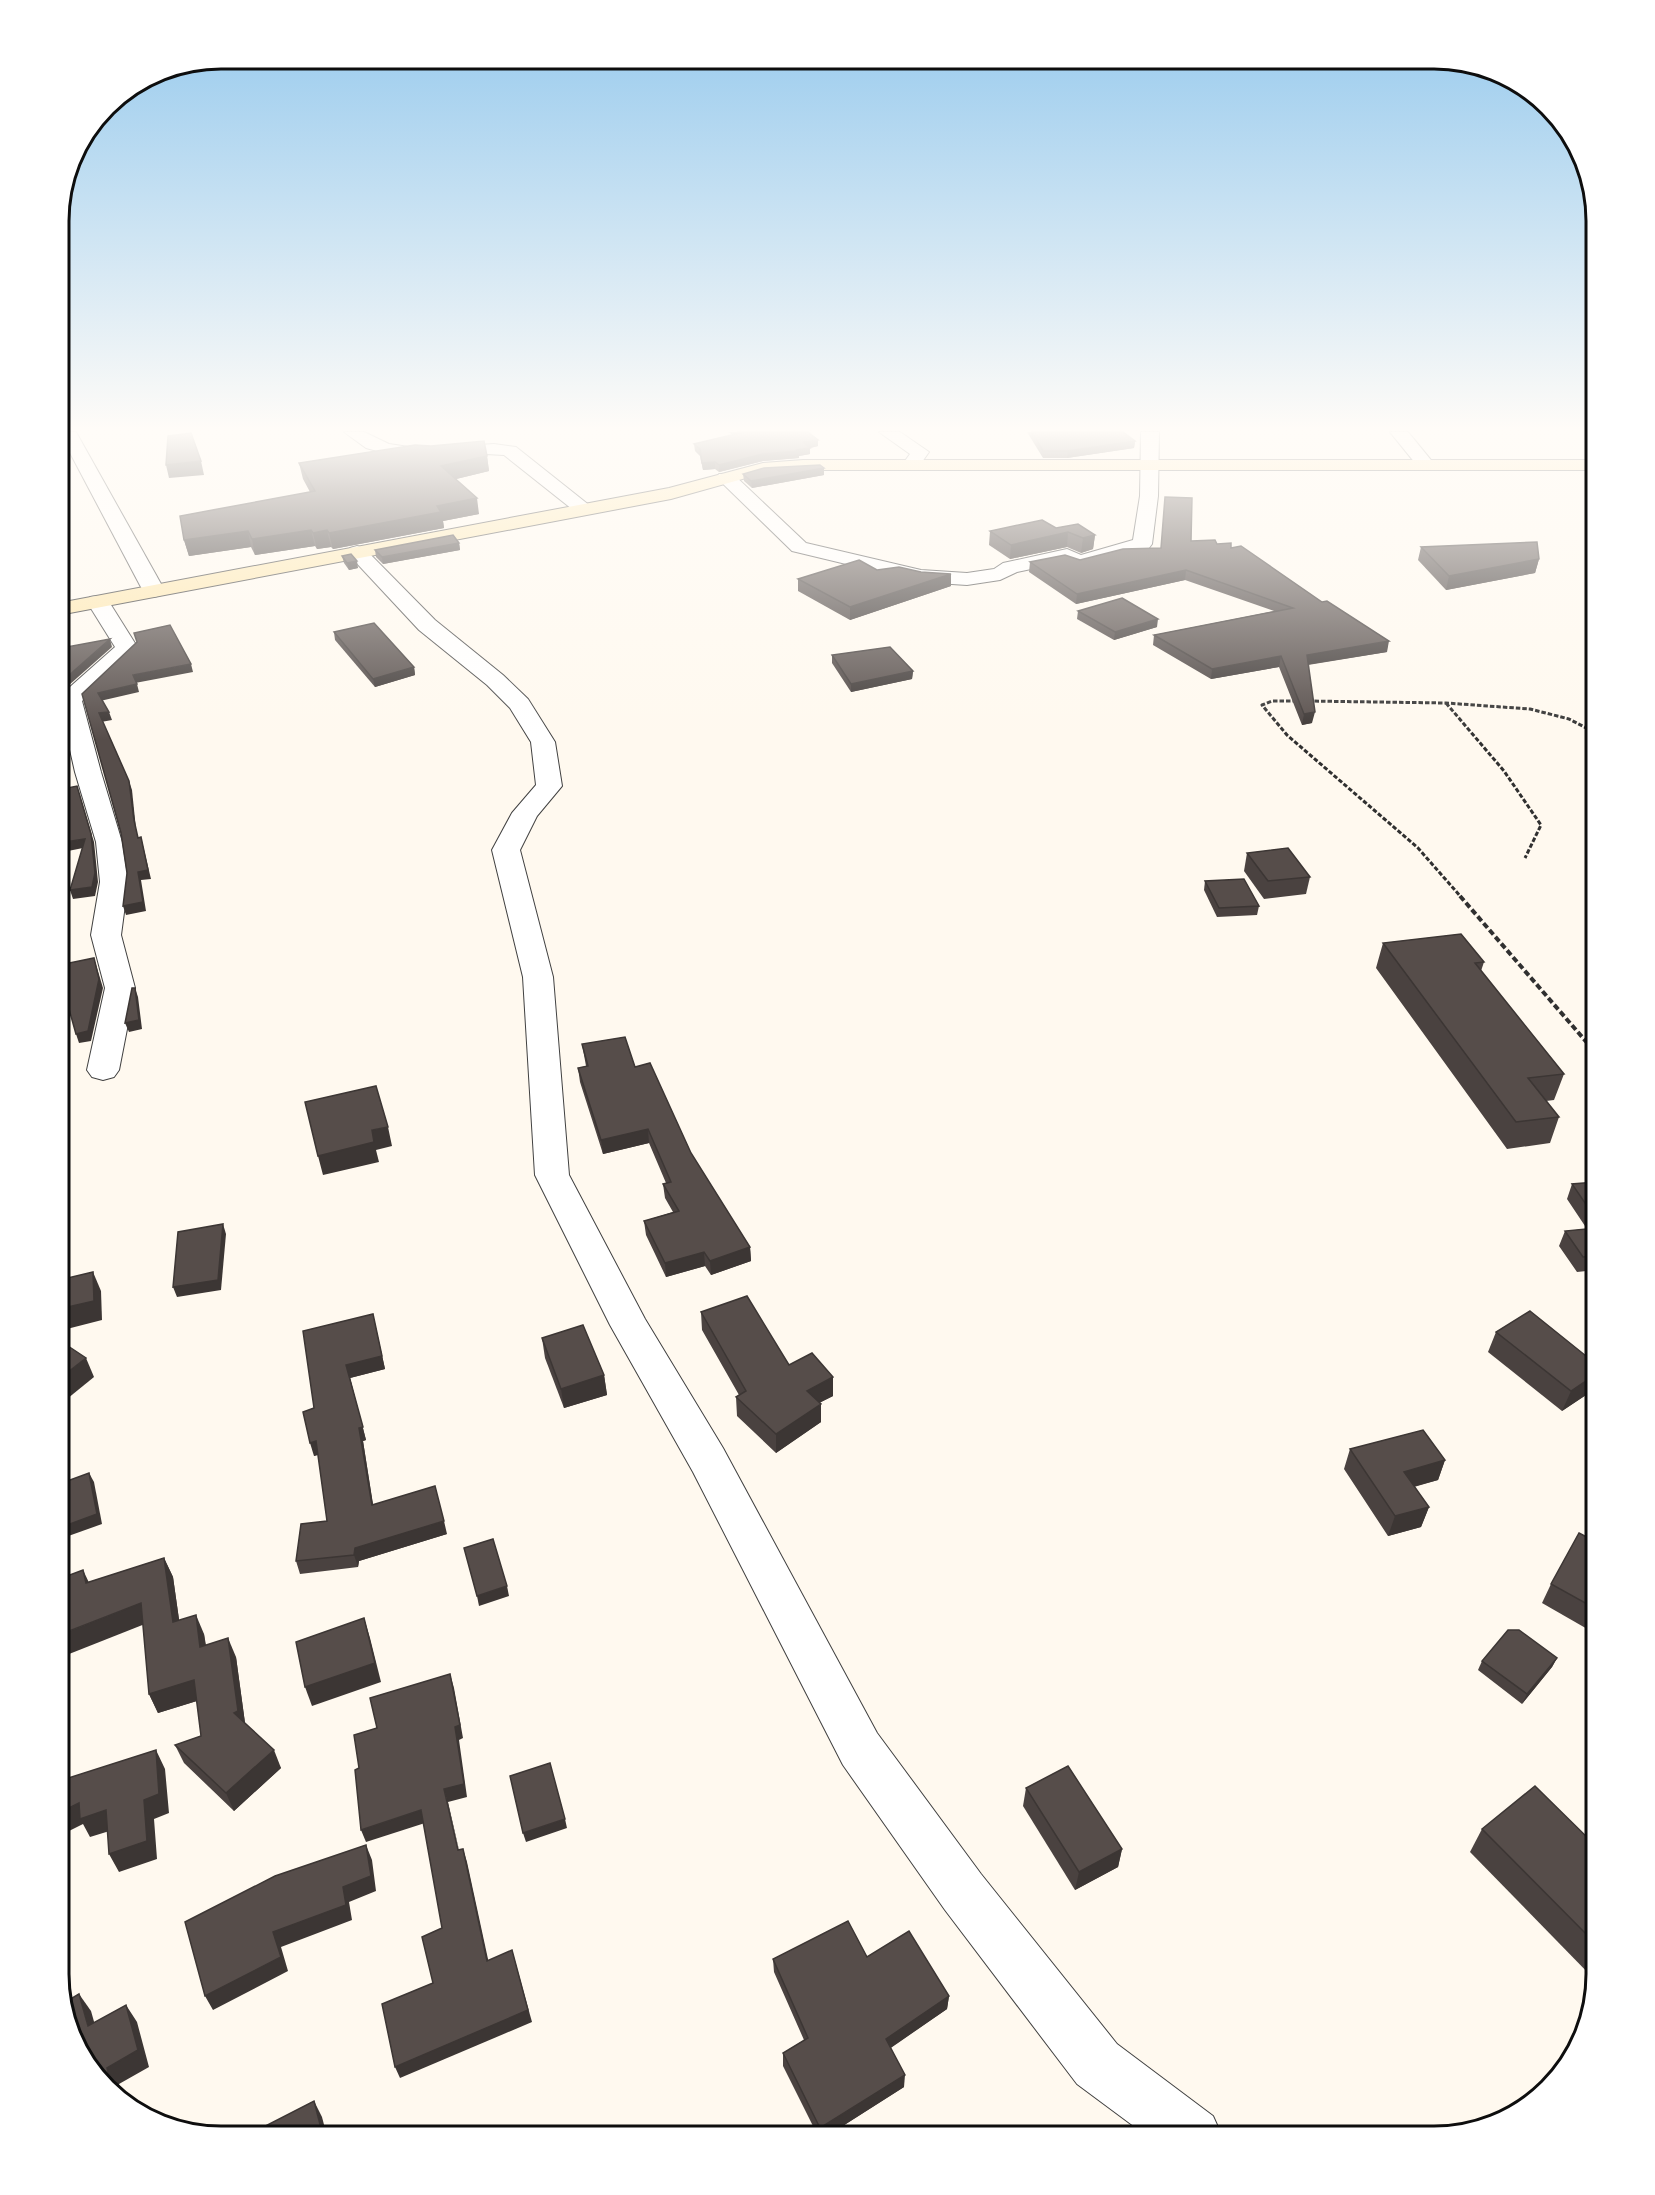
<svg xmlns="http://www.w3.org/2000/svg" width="1655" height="2195" viewBox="0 0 1655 2195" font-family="'Noto Serif',serif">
	<rect width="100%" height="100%" fill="#fff9ef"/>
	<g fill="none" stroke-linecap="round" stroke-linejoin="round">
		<g stroke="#414141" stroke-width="2">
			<g id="street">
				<path d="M 59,432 L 76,432 L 165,591 L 161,595 L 154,597 L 147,595 L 143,591 Z"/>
				<path d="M 344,432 L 364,432 L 389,444 L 409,447 L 433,448 L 494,444 L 516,447 L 594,509 L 591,513 L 577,513 L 504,455 L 486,454 L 433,459 L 396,456 L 366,448 Z"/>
				<path d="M 879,432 L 900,432 L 929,452 L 917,469 L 905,469 L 902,465 L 910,454 Z"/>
				<path d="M 1141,432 L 1159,432 L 1158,496 L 1152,544 L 1149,548 L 1078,568 L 1064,562 L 1017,572 L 1000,580 L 967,585 L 921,582 L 792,551 L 717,478 L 719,474 L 733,474 L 806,543 L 921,570 L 967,573 L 994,569 L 1003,563 L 1067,549 L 1081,555 L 1133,540 L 1140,496 Z"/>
				<path d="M 1390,432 L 1408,432 L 1435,465 L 1432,469 L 1420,469 Z"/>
				<path d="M 357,546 L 364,548 L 435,620 L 503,675 L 528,699 L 555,742 L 562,786 L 537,816 L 520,850 L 553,977 L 569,1175 L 645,1319 L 723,1448 L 877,1733 L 981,1874 L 1117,2044 L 1213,2116 L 1222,2136 L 1147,2136 L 1077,2084 L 945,1910 L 843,1765 L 693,1472 L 610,1325 L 535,1175 L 523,977 L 492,850 L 512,813 L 536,785 L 531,742 L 510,708 L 487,685 L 419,630 L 350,556 L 347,552 L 350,548 Z"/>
				<path d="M 98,596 L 106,597 L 138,648 L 82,701 L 101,772 L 122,842 L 128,882 L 121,935 L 135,988 L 119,1070 L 114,1077 L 103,1080 L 92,1077 L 87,1070 L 105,988 L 91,935 L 100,882 L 96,842 L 75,772 L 59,701 L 62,694 L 115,647 L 87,602 L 90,597 Z"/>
			</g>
		</g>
		<g stroke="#303030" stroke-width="2">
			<path id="secondary" d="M 803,460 L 1596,460 L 1596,470 L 803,470 L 764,473 L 671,499 L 59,615 L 59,603 L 669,488 L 763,463 Z"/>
		</g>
		<g stroke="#303030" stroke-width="3" stroke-dasharray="4.5 2" stroke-linecap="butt">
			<path d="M 1297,701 L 1272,701 L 1262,705 L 1287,735 L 1418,848 L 1461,897"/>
			<path d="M 1308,701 L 1446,703 L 1530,709 L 1569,719 L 1596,733"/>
			<path d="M 1446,703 L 1504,771 L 1541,825 L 1525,858"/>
		</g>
		<path stroke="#303030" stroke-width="4" stroke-dasharray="6 3" stroke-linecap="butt" d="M 1460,896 L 1596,1053"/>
		<use href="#street" fill="#fff" fill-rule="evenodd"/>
		<use href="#secondary" fill="#fde6ac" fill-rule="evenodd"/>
	</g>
	<g fill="#4a4240">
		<path d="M 728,432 L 808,432 L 818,446 L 810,448 L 810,454 L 799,456 L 799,458 L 763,461 L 719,472 L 715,469 L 703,470 L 700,456 L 695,451 L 694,444 L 733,435 Z"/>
		<path d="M 1027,432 L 1123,432 L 1135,441 L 1134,448 L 1067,458 L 1043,458 Z"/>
		<path d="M 487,456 L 489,471 L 456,479 L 479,514 L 443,521 L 444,528 L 333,549 L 331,547 L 317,549 L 315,546 L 255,555 L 251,547 L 189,556 L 184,540 L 310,492 L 303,479 L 299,463 Z"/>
		<path d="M 824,468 L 824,475 L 752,488 L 744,481 L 743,474 Z"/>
		<path d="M 1056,528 L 1095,535 L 1093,549 L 1081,553 L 1067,547 L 1010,559 L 989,545 L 990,531 Z"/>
		<path d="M 1191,541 L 1217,544 L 1231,548 L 1387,652 L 1308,665 L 1312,723 L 1302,725 L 1279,667 L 1211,679 L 1153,645 L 1154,635 L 1274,611 L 1185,580 L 1076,604 L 1029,572 L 1030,562 L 1080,560 L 1160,548 Z"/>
		<path d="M 459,543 L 460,550 L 383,564 L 376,557 L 375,550 Z"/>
		<path d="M 1421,547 L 1539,559 L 1535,573 L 1446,590 L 1418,560 Z"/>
		<path d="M 342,556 L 358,568 L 349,570 L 344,563 Z"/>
		<path d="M 877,570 L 951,574 L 951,586 L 850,620 L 798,591 L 798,579 Z"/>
		<path d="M 1078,611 L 1157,627 L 1114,640 L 1077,619 Z"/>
		<path d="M 334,632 L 414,667 L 415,675 L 375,687 L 335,640 Z"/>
		<path d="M 832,655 L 913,671 L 912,679 L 851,692 L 832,663 Z"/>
		<path d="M 1247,853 L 1310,877 L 1306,894 L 1264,899 L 1244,871 Z"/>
		<path d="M 1205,881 L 1259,906 L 1257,915 L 1217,917 L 1204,890 Z"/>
		<path d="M 1383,943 L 1484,962 L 1481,971 L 1564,1074 L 1554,1100 L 1546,1101 L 1559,1117 L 1550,1143 L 1507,1149 L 1376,968 Z"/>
		<path d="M 582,1044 L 635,1067 L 750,1247 L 751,1261 L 711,1275 L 705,1266 L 666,1277 L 646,1235 L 644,1221 L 673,1212 L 665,1198 L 663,1184 L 666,1183 L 649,1143 L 603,1154 L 580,1082 L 578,1068 L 586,1066 Z"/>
		<path d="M 1596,1182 L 1596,1270 L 1577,1272 L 1559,1246 L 1565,1231 L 1587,1229 L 1567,1199 L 1572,1184 Z"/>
		<path d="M 701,1312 L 789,1365 L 833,1396 L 819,1403 L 821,1422 L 776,1453 L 737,1416 L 736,1397 L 739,1395 L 702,1330 Z"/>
		<path d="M 373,1314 L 385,1369 L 350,1378 L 366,1440 L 363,1441 L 373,1504 L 447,1534 L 359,1561 L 358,1567 L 300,1574 L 296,1561 L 327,1521 L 318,1455 L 314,1456 L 314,1408 Z"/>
		<path d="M 1496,1332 L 1595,1389 L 1562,1411 L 1488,1352 Z"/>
		<path d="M 542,1338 L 604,1375 L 607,1395 L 564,1408 L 545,1358 Z"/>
		<path d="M 1350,1449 L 1445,1460 L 1438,1480 L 1414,1487 L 1429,1507 L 1421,1527 L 1388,1536 L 1344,1469 Z"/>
		<path d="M 1596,1542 L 1596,1634 L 1542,1603 L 1551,1584 Z"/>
		<path d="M 164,1558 L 173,1577 L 179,1620 L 204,1634 L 206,1645 L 236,1657 L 245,1723 L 281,1768 L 234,1811 L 184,1763 L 175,1745 L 201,1736 L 197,1701 L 158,1713 L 149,1694 L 143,1625 L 89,1582 Z"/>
		<path d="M 1557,1658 L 1552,1667 L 1522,1704 L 1478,1670 L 1482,1661 Z"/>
		<path d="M 1026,1788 L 1122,1849 L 1118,1867 L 1075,1890 L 1023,1806 Z"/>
		<path d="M 1482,1829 L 1596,1846 L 1596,1975 L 1595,1980 L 1470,1852 Z"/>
		<path d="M 867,1957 L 949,1996 L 947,2009 L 890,2048 L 904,2087 L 827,2136 L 818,2136 L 783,2066 L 783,2053 L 804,2040 L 774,1972 L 773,1959 Z"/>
	</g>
	<g fill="#3c3634">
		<path d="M 818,440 L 818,446 L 810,448 L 810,454 L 799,456 L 799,458 L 763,461 L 719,472 L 719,465 L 803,442 Z"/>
		<path d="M 1135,441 L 1134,448 L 1067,458 L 1068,451 Z"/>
		<path d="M 487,456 L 489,471 L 444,482 L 441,466 Z"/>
		<path d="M 201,461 L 204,475 L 169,478 L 166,465 Z"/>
		<path d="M 715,462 L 715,469 L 703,470 L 702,463 Z"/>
		<path d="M 824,468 L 824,475 L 752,488 L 751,481 Z"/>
		<path d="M 477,498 L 479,514 L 443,521 L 444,528 L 333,549 L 329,533 L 437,506 Z"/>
		<path d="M 311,530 L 315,546 L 255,555 L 252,539 Z"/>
		<path d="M 327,530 L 331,547 L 317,549 L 313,533 Z"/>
		<path d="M 248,531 L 251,547 L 189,556 L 184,540 Z"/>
		<path d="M 1068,532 L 1067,547 L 1010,559 L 1011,545 Z"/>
		<path d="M 1095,535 L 1093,549 L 1081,553 L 1083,538 Z"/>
		<path d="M 459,543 L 460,550 L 383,564 L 382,557 Z"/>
		<path d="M 1539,559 L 1535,573 L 1446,590 L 1449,576 Z"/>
		<path d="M 357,561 L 358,568 L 349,570 L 347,563 Z"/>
		<path d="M 1186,570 L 1185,580 L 1076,604 L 1077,594 Z"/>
		<path d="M 951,574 L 951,586 L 850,620 L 850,607 Z"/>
		<path d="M 1158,619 L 1157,627 L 1114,640 L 1115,632 Z"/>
		<path d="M 110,639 L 112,647 L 60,693 L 59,696 L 59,684 Z"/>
		<path d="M 1389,641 L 1387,652 L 1305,665 L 1307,655 Z"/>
		<path d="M 1281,656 L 1279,667 L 1211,679 L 1212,669 Z"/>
		<path d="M 191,664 L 193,672 L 135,683 L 133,675 Z"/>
		<path d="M 414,667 L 415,675 L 375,687 L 373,679 Z"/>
		<path d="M 913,671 L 912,679 L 851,692 L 851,684 Z"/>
		<path d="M 137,684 L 139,692 L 100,701 L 98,693 Z"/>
		<path d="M 59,710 L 63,728 L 59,729 Z"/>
		<path d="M 109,712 L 112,720 L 101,722 L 99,713 Z"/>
		<path d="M 1315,712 L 1312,723 L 1302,725 L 1304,714 Z"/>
		<path d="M 129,781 L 132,790 L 136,829 L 134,820 Z"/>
		<path d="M 77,786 L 94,842 L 98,882 L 95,896 L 73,899 L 70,890 L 92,887 Z"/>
		<path d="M 141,837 L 151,879 L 141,880 L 146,911 L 126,915 L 123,906 L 138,872 Z"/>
		<path d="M 85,839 L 88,847 L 68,851 L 65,842 Z"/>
		<path d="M 94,958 L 103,988 L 91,1041 L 79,1043 L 76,1034 Z"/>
		<path d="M 135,988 L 138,997 L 142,1029 L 129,1032 L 125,1023 Z"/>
		<path d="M 388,1127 L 392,1146 L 376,1150 L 379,1162 L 323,1175 L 318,1156 L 372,1130 Z"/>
		<path d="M 648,1129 L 649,1143 L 603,1154 L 601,1140 Z"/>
		<path d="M 223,1224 L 226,1234 L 221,1290 L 177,1297 L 173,1287 Z"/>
		<path d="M 750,1247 L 751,1261 L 711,1275 L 710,1261 Z"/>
		<path d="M 704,1252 L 705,1266 L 666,1277 L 665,1263 Z"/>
		<path d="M 93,1272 L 101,1291 L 102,1320 L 59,1331 L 59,1309 Z"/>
		<path d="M 373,1314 L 385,1369 L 350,1378 L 366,1440 L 363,1441 L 375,1518 L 372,1505 L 346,1365 Z"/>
		<path d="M 86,1358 L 94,1377 L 62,1403 L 59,1396 L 59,1379 Z"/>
		<path d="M 1596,1374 L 1596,1386 L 1595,1389 L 1562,1411 L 1571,1391 Z"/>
		<path d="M 604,1375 L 607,1395 L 564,1408 L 561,1389 Z"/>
		<path d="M 833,1377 L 833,1396 L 807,1409 L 807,1391 Z"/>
		<path d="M 821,1404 L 821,1422 L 776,1453 L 776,1434 Z"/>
		<path d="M 316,1441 L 320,1454 L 314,1456 L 310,1443 Z"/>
		<path d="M 1445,1460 L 1438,1480 L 1397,1491 L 1404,1472 Z"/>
		<path d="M 89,1473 L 94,1482 L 102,1524 L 60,1539 L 59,1537 L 59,1528 Z"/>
		<path d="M 1429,1507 L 1421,1527 L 1388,1536 L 1395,1516 Z"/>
		<path d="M 444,1521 L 447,1534 L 359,1561 L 358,1567 L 354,1555 L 355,1548 Z"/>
		<path d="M 164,1558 L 173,1577 L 182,1640 L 173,1622 Z"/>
		<path d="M 83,1570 L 92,1589 L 86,1583 Z"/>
		<path d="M 507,1586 L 509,1596 L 479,1606 L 477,1596 Z"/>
		<path d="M 141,1603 L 150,1622 L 59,1658 L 59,1635 Z"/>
		<path d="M 196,1615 L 204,1634 L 208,1666 L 200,1647 Z"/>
		<path d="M 364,1618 L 370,1638 L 381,1682 L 312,1706 L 305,1687 Z"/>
		<path d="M 228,1638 L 236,1657 L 246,1730 L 234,1713 Z"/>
		<path d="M 1557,1658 L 1552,1667 L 1522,1704 L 1527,1694 Z"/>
		<path d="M 450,1674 L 454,1688 L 463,1738 L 459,1740 L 467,1797 L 448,1802 L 462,1863 L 444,1789 L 455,1727 Z"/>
		<path d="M 194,1680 L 203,1699 L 158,1713 L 149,1694 Z"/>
		<path d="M 156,1750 L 165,1769 L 169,1813 L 154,1819 L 157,1859 L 119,1872 L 109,1854 L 144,1800 Z"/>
		<path d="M 274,1750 L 281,1768 L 234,1811 L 226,1793 Z"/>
		<path d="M 79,1803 L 106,1810 L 116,1829 L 90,1837 L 83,1824 L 59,1836 L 59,1813 Z"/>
		<path d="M 421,1810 L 425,1823 L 366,1842 L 361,1830 Z"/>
		<path d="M 565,1819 L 567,1828 L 526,1842 L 523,1833 Z"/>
		<path d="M 366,1845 L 372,1860 L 376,1891 L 349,1902 L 352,1920 L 281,1947 L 288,1971 L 213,2010 L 205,1996 L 273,1932 L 343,1887 Z"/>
		<path d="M 463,1849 L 467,1862 L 491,1973 L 487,1961 Z"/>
		<path d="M 1122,1849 L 1118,1867 L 1075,1890 L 1079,1872 Z"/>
		<path d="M 512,1950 L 532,2022 L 400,2078 L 395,2067 Z"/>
		<path d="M 79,1994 L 91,2011 L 100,2043 L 88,2026 Z"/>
		<path d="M 949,1996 L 947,2009 L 885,2052 L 886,2039 Z"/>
		<path d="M 126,2005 L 137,2022 L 149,2067 L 119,2084 L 122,2098 L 110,2087 L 107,2068 Z"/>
		<path d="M 905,2075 L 904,2087 L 827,2136 L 820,2136 L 820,2128 Z"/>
		<path d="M 314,2101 L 322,2117 L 327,2136 L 323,2136 Z"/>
	</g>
	<g fill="#564d4a" stroke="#3c3634" stroke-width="1.5">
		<path d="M 739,432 L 808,432 L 818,440 L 803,442 L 810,448 L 797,450 L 799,451 L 763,454 L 719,465 L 715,462 L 702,463 L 700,449 L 694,444 L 740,433 Z"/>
		<path d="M 1032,432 L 1123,432 L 1135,441 L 1068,451 L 1043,451 Z"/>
		<path d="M 191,433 L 201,461 L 166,465 L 168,436 Z"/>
		<path d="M 484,441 L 487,456 L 441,466 L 477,498 L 437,506 L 441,512 L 329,533 L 327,530 L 313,533 L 311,530 L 252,539 L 248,531 L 184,540 L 180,516 L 315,491 L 299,463 L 415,445 L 431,446 Z"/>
		<path d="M 820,465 L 824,468 L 751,481 L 743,474 L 764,468 Z"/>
		<path d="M 1165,497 L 1192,498 L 1191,541 L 1215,540 L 1217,544 L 1231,543 L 1231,548 L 1241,546 L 1322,602 L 1327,601 L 1389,641 L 1307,655 L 1315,712 L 1304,714 L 1281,656 L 1212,669 L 1154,635 L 1293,608 L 1186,570 L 1077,594 L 1030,562 L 1065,555 L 1080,560 L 1123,549 L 1161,548 Z"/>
		<path d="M 1042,520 L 1056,528 L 1078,524 L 1095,535 L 1083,538 L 1068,532 L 1011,545 L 990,531 Z"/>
		<path d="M 453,535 L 459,543 L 382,557 L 375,550 Z"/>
		<path d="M 1537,542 L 1539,559 L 1449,576 L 1421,547 Z"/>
		<path d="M 351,554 L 357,561 L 347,563 L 342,556 Z"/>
		<path d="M 859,560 L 877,570 L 899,567 L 921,572 L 951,574 L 850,607 L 798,579 Z"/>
		<path d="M 1122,598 L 1158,619 L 1115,632 L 1078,611 Z"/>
		<path d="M 374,623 L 414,667 L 373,679 L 334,632 Z"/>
		<path d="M 170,625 L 191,664 L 133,675 L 137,684 L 98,693 L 109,712 L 99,713 L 129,781 L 134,820 L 138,838 L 141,837 L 148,870 L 138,872 L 143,902 L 123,906 L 127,873 L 121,833 L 82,694 L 137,642 L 134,633 Z"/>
		<path d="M 110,639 L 59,684 L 59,646 L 66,645 L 67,647 Z"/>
		<path d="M 890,647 L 913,671 L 851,684 L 832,655 Z"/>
		<path d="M 77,786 L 91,834 L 95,873 L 92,887 L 70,890 L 85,839 L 65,842 L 62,789 Z"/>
		<path d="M 1288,848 L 1310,877 L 1268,881 L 1247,853 Z"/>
		<path d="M 1244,879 L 1259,906 L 1219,908 L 1205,881 Z"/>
		<path d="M 1461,934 L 1484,962 L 1475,963 L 1564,1074 L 1528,1078 L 1559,1117 L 1516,1122 L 1383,943 Z"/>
		<path d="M 94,958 L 99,979 L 88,1031 L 76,1034 L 69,1009 L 64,964 Z"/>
		<path d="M 132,988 L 135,988 L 139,1020 L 125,1023 Z"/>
		<path d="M 625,1037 L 635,1067 L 650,1063 L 691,1153 L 750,1247 L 710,1261 L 704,1252 L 665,1263 L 644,1221 L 679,1211 L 663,1184 L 671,1182 L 648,1129 L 601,1140 L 578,1068 L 588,1066 L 582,1044 Z"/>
		<path d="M 376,1086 L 388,1127 L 372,1130 L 374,1142 L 318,1156 L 305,1102 Z"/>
		<path d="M 1596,1182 L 1596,1219 L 1572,1184 Z"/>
		<path d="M 223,1224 L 218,1280 L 173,1287 L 178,1232 Z"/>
		<path d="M 1596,1228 L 1596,1256 L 1583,1257 L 1565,1231 Z"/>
		<path d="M 93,1272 L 94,1301 L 59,1309 L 59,1280 Z"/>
		<path d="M 747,1296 L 789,1365 L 812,1353 L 833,1377 L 807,1391 L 821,1404 L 776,1434 L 736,1397 L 746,1391 L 701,1312 Z"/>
		<path d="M 1530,1311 L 1596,1364 L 1596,1374 L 1571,1391 L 1496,1332 Z"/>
		<path d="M 373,1314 L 382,1356 L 346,1365 L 363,1427 L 359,1428 L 372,1505 L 435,1486 L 444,1521 L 355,1548 L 354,1555 L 296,1561 L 301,1524 L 327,1521 L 316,1441 L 310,1443 L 303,1412 L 314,1408 L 303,1331 Z"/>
		<path d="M 583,1325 L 604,1375 L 561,1389 L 542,1338 Z"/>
		<path d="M 59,1340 L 86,1358 L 59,1379 Z"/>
		<path d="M 1423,1430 L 1445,1460 L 1404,1472 L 1429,1507 L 1395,1516 L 1350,1449 Z"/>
		<path d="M 89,1473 L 97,1514 L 59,1528 L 59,1484 Z"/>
		<path d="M 1579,1533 L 1596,1542 L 1596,1609 L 1551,1584 Z"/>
		<path d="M 493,1539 L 507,1586 L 477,1596 L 464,1548 Z"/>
		<path d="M 164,1558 L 173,1622 L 196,1615 L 200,1647 L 228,1638 L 238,1711 L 234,1713 L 274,1750 L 226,1793 L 175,1745 L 201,1736 L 194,1680 L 149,1694 L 141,1603 L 59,1635 L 59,1579 L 83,1570 L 86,1583 Z"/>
		<path d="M 364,1618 L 375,1663 L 305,1687 L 296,1642 Z"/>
		<path d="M 1508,1630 L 1519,1630 L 1557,1658 L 1527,1694 L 1482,1661 Z"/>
		<path d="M 450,1674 L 460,1725 L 455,1727 L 464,1784 L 444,1789 L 458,1850 L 463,1849 L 487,1961 L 512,1950 L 528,2010 L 395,2067 L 382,2004 L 433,1983 L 422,1937 L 442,1928 L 421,1810 L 361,1830 L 355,1770 L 359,1768 L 354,1735 L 377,1728 L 370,1698 Z"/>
		<path d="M 156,1750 L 159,1794 L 144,1800 L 147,1841 L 109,1854 L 106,1810 L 80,1819 L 79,1803 L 59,1813 L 59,1781 Z"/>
		<path d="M 550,1763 L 565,1819 L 523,1833 L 510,1776 Z"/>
		<path d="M 1068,1766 L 1122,1849 L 1079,1872 L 1026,1788 Z"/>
		<path d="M 1535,1786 L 1596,1846 L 1596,1944 L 1482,1829 Z"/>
		<path d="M 366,1845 L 371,1876 L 343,1887 L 346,1905 L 273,1932 L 281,1957 L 205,1996 L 185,1922 L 275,1876 Z"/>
		<path d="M 848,1921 L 867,1957 L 909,1931 L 949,1996 L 886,2039 L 905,2075 L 820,2128 L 783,2053 L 808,2038 L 773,1959 Z"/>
		<path d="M 79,1994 L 88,2026 L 126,2005 L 138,2050 L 107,2068 L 111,2087 L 110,2087 L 86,2064 L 67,2001 Z"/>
		<path d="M 314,2101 L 323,2136 L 246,2136 Z"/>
		<path d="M 1404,2127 L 1414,2136 L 1397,2136 Z"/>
	</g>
	<linearGradient id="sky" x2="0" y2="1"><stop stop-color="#93c8ed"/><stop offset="0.58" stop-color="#fffcf8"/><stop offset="1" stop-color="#fffcf8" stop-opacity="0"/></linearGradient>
	<rect width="1655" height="740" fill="url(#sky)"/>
	<path d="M0 0H1655V2195H0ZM221 69H1434A152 152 0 0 1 1586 221V1974A152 152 0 0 1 1434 2126H221A152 152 0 0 1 69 1974V221A152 152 0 0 1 221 69Z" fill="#fff" fill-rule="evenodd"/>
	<path fill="none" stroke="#0e0e0e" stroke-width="3" d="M221 69H1434A152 152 0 0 1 1586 221V1974A152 152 0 0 1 1434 2126H221A152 152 0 0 1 69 1974V221A152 152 0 0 1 221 69Z"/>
</svg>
